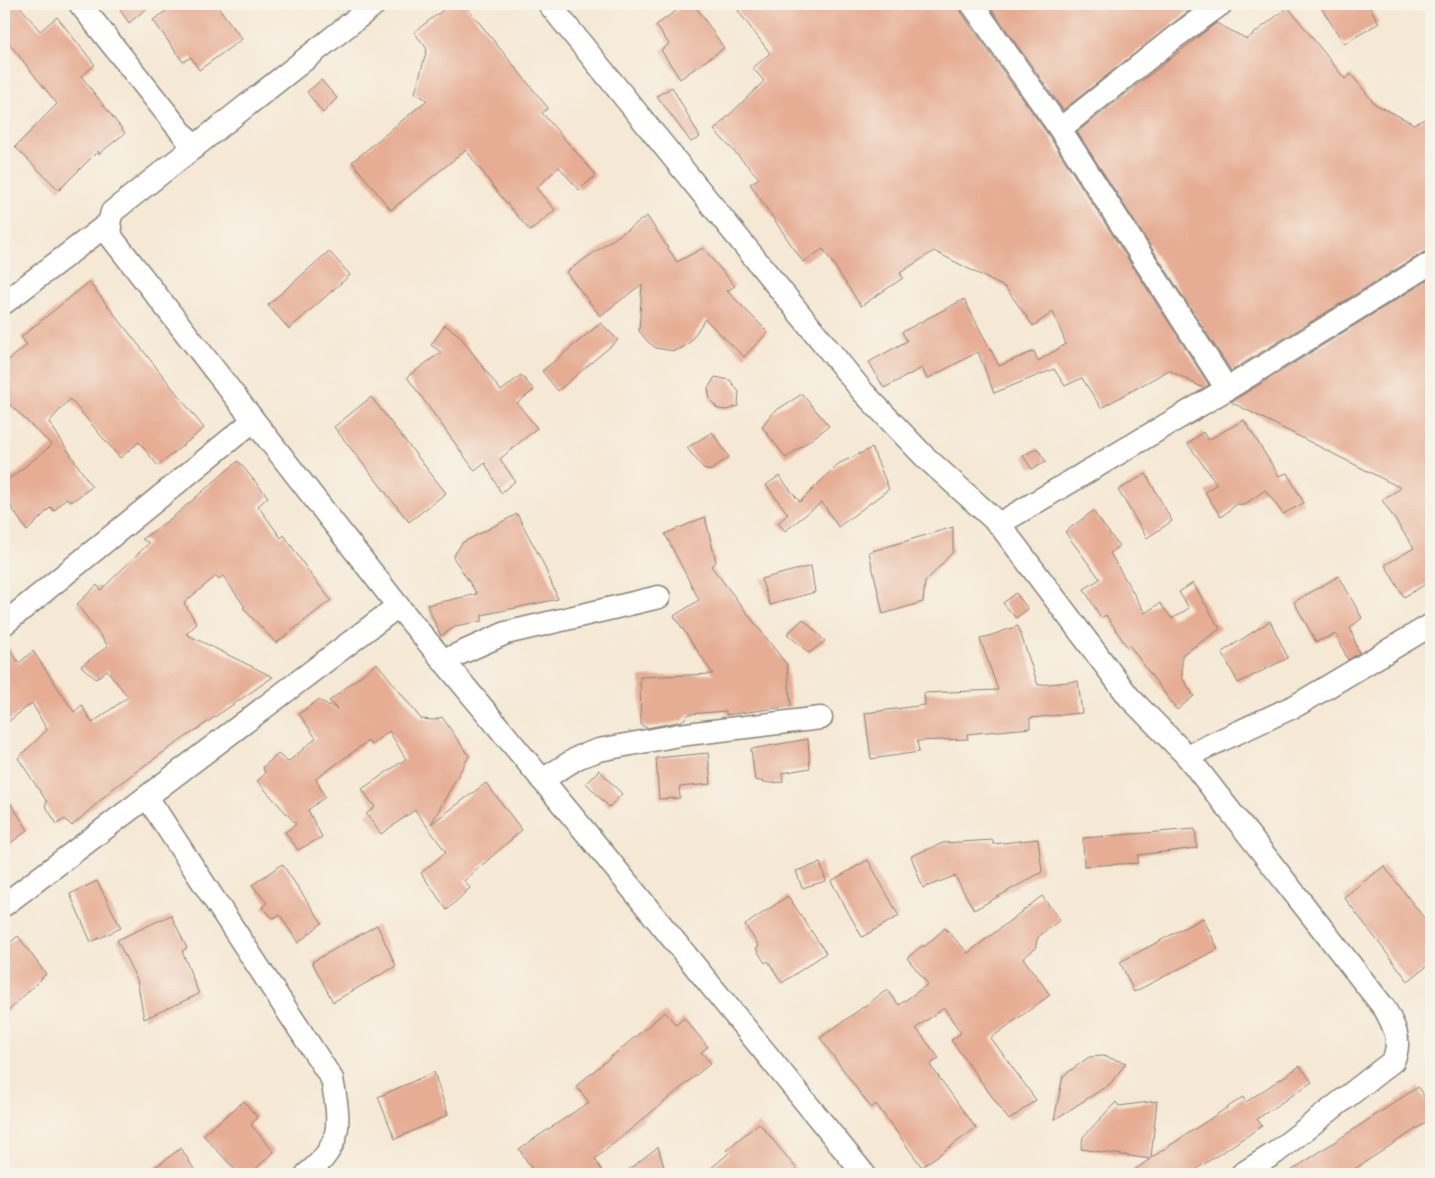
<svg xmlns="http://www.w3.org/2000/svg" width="1435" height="1178" viewBox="0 0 1435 1178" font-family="Pangolin,sans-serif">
	<rect width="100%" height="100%" fill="#f7f3e8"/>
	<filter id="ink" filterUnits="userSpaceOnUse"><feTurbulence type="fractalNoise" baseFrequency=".02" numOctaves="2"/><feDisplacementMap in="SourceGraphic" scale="10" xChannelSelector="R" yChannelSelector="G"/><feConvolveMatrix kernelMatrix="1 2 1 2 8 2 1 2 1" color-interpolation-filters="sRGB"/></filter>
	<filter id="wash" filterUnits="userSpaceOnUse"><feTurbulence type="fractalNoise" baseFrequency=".0096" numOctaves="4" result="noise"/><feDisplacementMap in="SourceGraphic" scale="20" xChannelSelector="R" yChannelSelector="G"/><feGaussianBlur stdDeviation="1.12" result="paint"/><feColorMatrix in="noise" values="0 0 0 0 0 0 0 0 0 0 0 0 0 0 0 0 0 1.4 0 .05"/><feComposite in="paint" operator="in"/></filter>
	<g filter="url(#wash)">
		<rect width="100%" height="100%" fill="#f5e8d4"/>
		<g id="blocks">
			<g fill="#e6ad94">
				<path d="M 4,4 L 18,4 L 40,31 L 57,17 L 95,65 L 81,76 L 125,133 L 99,154 L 98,151 L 59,190 L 15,147 L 57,104 L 4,37 Z"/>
				<path d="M 127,4 L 152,4 L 129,23 L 120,10 Z"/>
				<path d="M 176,4 L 216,4 L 242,39 L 199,70 L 191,57 L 183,62 L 153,20 Z"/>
				<path d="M 451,4 L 464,4 L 548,108 L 542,113 L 596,175 L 579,190 L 559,167 L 536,188 L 555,210 L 530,231 L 494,188 L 466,150 L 391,210 L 352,162 L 427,100 L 415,93 L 427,49 L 414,32 Z"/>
				<path d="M 686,4 L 694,4 L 724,48 L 680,79 L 661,50 L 669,44 L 656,25 Z"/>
				<path d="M 747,4 L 959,4 L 961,12 L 1049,136 L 1209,385 L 1203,388 L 1169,370 L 1101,408 L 1082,378 L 1065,386 L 1054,369 L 994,393 L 978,352 L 927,379 L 922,368 L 884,388 L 869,362 L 907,341 L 902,332 L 964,299 L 999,366 L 1034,351 L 1038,361 L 1066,344 L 1053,312 L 1033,326 L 1006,288 L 934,251 L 900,273 L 903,278 L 861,306 L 823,249 L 803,262 L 750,184 L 759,178 L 714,130 L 764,81 L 753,68 L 770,53 L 738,11 Z"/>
				<path d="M 988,4 L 1178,4 L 1190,10 L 1063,110 Z"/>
				<path d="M 1319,4 L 1368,4 L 1379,23 L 1344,44 Z"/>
				<path d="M 1288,7 L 1345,79 L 1351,74 L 1375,104 L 1414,124 L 1431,116 L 1431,250 L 1424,252 L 1231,371 L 1077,132 L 1216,23 L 1247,39 Z"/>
				<path d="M 321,80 L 337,98 L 323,113 L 307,92 Z"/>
				<path d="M 672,87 L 700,137 L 691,142 L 657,96 Z"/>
				<path d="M 647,216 L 677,262 L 703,248 L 735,286 L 727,291 L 768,332 L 744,357 L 705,319 L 690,342 L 682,348 L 674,351 L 656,348 L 648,342 L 639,331 L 642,284 L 600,316 L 566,272 Z"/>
				<path d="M 329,251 L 350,275 L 289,329 L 268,305 Z"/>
				<path d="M 1431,278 L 1431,581 L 1404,597 L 1385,565 L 1414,548 L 1382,500 L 1401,488 L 1231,402 Z"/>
				<path d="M 89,282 L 204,428 L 158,466 L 139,442 L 120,458 L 70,399 L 49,422 L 92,487 L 71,502 L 66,498 L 54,511 L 51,507 L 27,531 L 4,496 L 4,483 L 52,445 L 4,399 L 4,364 L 27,345 L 21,337 Z"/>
				<path d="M 601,323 L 618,340 L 558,391 L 542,371 Z"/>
				<path d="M 445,325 L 459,335 L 501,391 L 521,375 L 534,390 L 517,403 L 537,428 L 500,459 L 515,481 L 501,493 L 485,463 L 475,471 L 407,377 L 441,352 L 431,345 Z"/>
				<path d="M 715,377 L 730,380 L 739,392 L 738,406 L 727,410 L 718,409 L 710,400 L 708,388 Z"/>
				<path d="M 802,394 L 829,426 L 786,458 L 762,427 L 772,413 Z"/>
				<path d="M 371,397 L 446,493 L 409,522 L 334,427 Z"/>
				<path d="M 1244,420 L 1279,476 L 1287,473 L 1304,503 L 1283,514 L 1265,490 L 1244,505 L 1237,504 L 1221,517 L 1205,492 L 1217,484 L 1188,444 L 1203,432 L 1208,440 Z"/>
				<path d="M 712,432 L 729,457 L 711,470 L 705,470 L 687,448 Z"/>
				<path d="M 872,448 L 889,489 L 838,527 L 822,502 L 785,531 L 778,523 L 788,514 L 766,485 L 779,476 L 800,502 L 838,464 Z"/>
				<path d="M 1037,448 L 1046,462 L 1032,469 L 1023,456 Z"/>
				<path d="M 238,461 L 268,497 L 258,506 L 281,538 L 284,535 L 311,575 L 331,600 L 276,643 L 243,608 L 245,607 L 223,576 L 219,579 L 216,576 L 184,603 L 197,624 L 186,634 L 273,677 L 145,765 L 115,787 L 72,826 L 65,819 L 57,824 L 45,805 L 47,802 L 18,758 L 47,730 L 32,703 L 4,725 L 4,640 L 19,663 L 33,651 L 74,712 L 82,705 L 92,723 L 128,697 L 107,670 L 96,679 L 81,666 L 108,646 L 77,604 L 97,585 L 101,590 L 149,543 L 142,539 L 173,517 Z"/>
				<path d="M 1146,474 L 1172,521 L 1147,538 L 1118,490 Z"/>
				<path d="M 1093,511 L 1119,546 L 1110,553 L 1145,613 L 1160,603 L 1172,619 L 1189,608 L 1179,592 L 1193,583 L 1220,629 L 1182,655 L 1182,678 L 1194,696 L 1177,710 L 1129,645 L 1127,647 L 1106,615 L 1101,618 L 1084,589 L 1100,579 L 1065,532 Z"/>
				<path d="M 517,514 L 543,563 L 558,599 L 482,615 L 482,621 L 456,626 L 441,636 L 427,605 L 477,594 L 453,557 L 462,543 Z"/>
				<path d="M 705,517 L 716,562 L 711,566 L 787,665 L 791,706 L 726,715 L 726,711 L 689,714 L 682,721 L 647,728 L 641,725 L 640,677 L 713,674 L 674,616 L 699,600 L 665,534 Z"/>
				<path d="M 953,527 L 953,552 L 925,582 L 923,602 L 883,614 L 869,552 Z"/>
				<path d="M 811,566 L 815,592 L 770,605 L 761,579 Z"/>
				<path d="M 1339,576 L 1362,618 L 1350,628 L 1359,653 L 1348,660 L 1336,634 L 1316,642 L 1294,602 Z"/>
				<path d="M 1016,593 L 1028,609 L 1016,618 L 1003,603 Z"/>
				<path d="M 803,619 L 825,641 L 809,653 L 787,634 Z"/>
				<path d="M 1270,621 L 1288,658 L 1238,683 L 1222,652 Z"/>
				<path d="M 1018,626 L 1038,685 L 1078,681 L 1082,713 L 1030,718 L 1030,728 L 967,734 L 968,739 L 917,741 L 919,752 L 871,759 L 865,713 L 925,705 L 924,693 L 998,690 L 980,639 Z"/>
				<path d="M 377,663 L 421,719 L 434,720 L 442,717 L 469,756 L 431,824 L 486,783 L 522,830 L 464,881 L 470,888 L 447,910 L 421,873 L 446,852 L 415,810 L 381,834 L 366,814 L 375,807 L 362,789 L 406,759 L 389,731 L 371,745 L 368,741 L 316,779 L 325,797 L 308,810 L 322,837 L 298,850 L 285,832 L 296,824 L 257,781 L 265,774 L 263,767 L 278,754 L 288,762 L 316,738 L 299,714 L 318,700 L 337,709 L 329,701 Z"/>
				<path d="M 808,739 L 810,768 L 782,773 L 783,782 L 770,783 L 755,780 L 751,749 Z"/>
				<path d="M 708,753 L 711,784 L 679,787 L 680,798 L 659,799 L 656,758 Z"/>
				<path d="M 599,770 L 622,794 L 609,807 L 586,783 Z"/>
				<path d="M 4,793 L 28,830 L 4,848 Z"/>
				<path d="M 1195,829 L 1197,848 L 1138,855 L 1138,863 L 1084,866 L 1083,838 Z"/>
				<path d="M 1038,839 L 1042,872 L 974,910 L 955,876 L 923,888 L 911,856 L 943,843 L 993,840 L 993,844 Z"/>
				<path d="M 868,860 L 899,916 L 862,937 L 831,881 Z"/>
				<path d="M 820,863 L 826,881 L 802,888 L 796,871 Z"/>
				<path d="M 282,864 L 322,923 L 298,943 L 280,915 L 273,918 L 262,907 L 267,903 L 252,885 Z"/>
				<path d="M 1384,866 L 1431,927 L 1431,963 L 1408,981 L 1344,897 Z"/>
				<path d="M 97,881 L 121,928 L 91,942 L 70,894 Z"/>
				<path d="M 788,896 L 826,953 L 782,983 L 768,961 L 765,963 L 756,949 L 759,946 L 745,925 Z"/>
				<path d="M 1042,896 L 1060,920 L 1038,937 L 1035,949 L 1023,958 L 1050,995 L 991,1038 L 1036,1100 L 1009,1120 L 951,1040 L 961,1033 L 944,1008 L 916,1028 L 939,1058 L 930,1065 L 976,1128 L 922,1167 L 876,1104 L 871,1108 L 820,1038 L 887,990 L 899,1005 L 928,984 L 907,958 L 923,945 L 924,947 L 945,928 L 968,953 Z"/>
				<path d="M 171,915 L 187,948 L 182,951 L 199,994 L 144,1019 L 137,980 L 117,940 Z"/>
				<path d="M 1203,918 L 1218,949 L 1134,992 L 1120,962 Z"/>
				<path d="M 377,925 L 396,966 L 333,1002 L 312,962 Z"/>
				<path d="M 18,936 L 46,974 L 4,1015 L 4,948 Z"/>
				<path d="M 665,1012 L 676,1025 L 684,1018 L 708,1047 L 701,1052 L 711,1063 L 595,1159 L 604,1174 L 535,1174 L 519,1149 L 589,1102 L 576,1086 Z"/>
				<path d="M 1103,1056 L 1126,1063 L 1110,1084 L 1054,1120 L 1063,1076 L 1089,1057 Z"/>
				<path d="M 1300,1066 L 1312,1082 L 1257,1119 L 1262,1126 L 1189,1174 L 1128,1174 L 1150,1159 L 1081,1149 L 1083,1137 L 1116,1102 L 1119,1106 L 1157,1101 L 1151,1158 L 1243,1097 L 1246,1102 Z"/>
				<path d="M 434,1072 L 448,1115 L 395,1139 L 378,1097 Z"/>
				<path d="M 1418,1087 L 1431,1108 L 1431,1119 L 1347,1174 L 1286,1174 Z"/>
				<path d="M 244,1101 L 257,1117 L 251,1125 L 274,1152 L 250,1174 L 239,1174 L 203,1135 Z"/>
				<path d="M 759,1123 L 801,1174 L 704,1174 L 729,1153 L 726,1150 Z"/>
				<path d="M 658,1147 L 666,1174 L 623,1174 Z"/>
				<path d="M 181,1148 L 197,1174 L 146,1174 Z"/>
			</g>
		</g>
	</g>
	<g filter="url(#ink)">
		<use href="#blocks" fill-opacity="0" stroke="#888278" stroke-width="1"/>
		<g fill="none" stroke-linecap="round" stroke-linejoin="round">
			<g stroke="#888278" stroke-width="25">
				<g id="street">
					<path d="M 80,4 L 194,148"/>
					<path d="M 375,4 L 112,212 L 109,223 L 112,238 L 398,606 L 598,847 L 864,1174"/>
					<path d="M 549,4 L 863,392 L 924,456 L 999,524 L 1129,697 L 1187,756 L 1385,1009 C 1395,1028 1402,1041 1393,1061 L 1275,1153 L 1242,1174"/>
					<path d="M 972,4 L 1060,129 L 1227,389"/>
					<path d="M 1060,129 L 1175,37 L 1221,4"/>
					<path d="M 4,303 L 109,223"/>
					<path d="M 999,524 L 1227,389 L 1431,263"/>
					<path d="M 4,624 L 253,421"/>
					<path d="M 443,661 L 506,633 L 659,597"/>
					<path d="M 1187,756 L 1297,705 L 1431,625"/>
					<path d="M 542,780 L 579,757 L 599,750 L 679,735 L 821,718"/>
					<path d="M 147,797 L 332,1079 C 340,1122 344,1144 307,1174"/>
					<path d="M 4,905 L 398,606"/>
				</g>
			</g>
			<use href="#street" stroke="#fff" stroke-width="22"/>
		</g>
	</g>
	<rect width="1435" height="1178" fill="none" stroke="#f7f3e8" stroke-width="20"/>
</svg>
